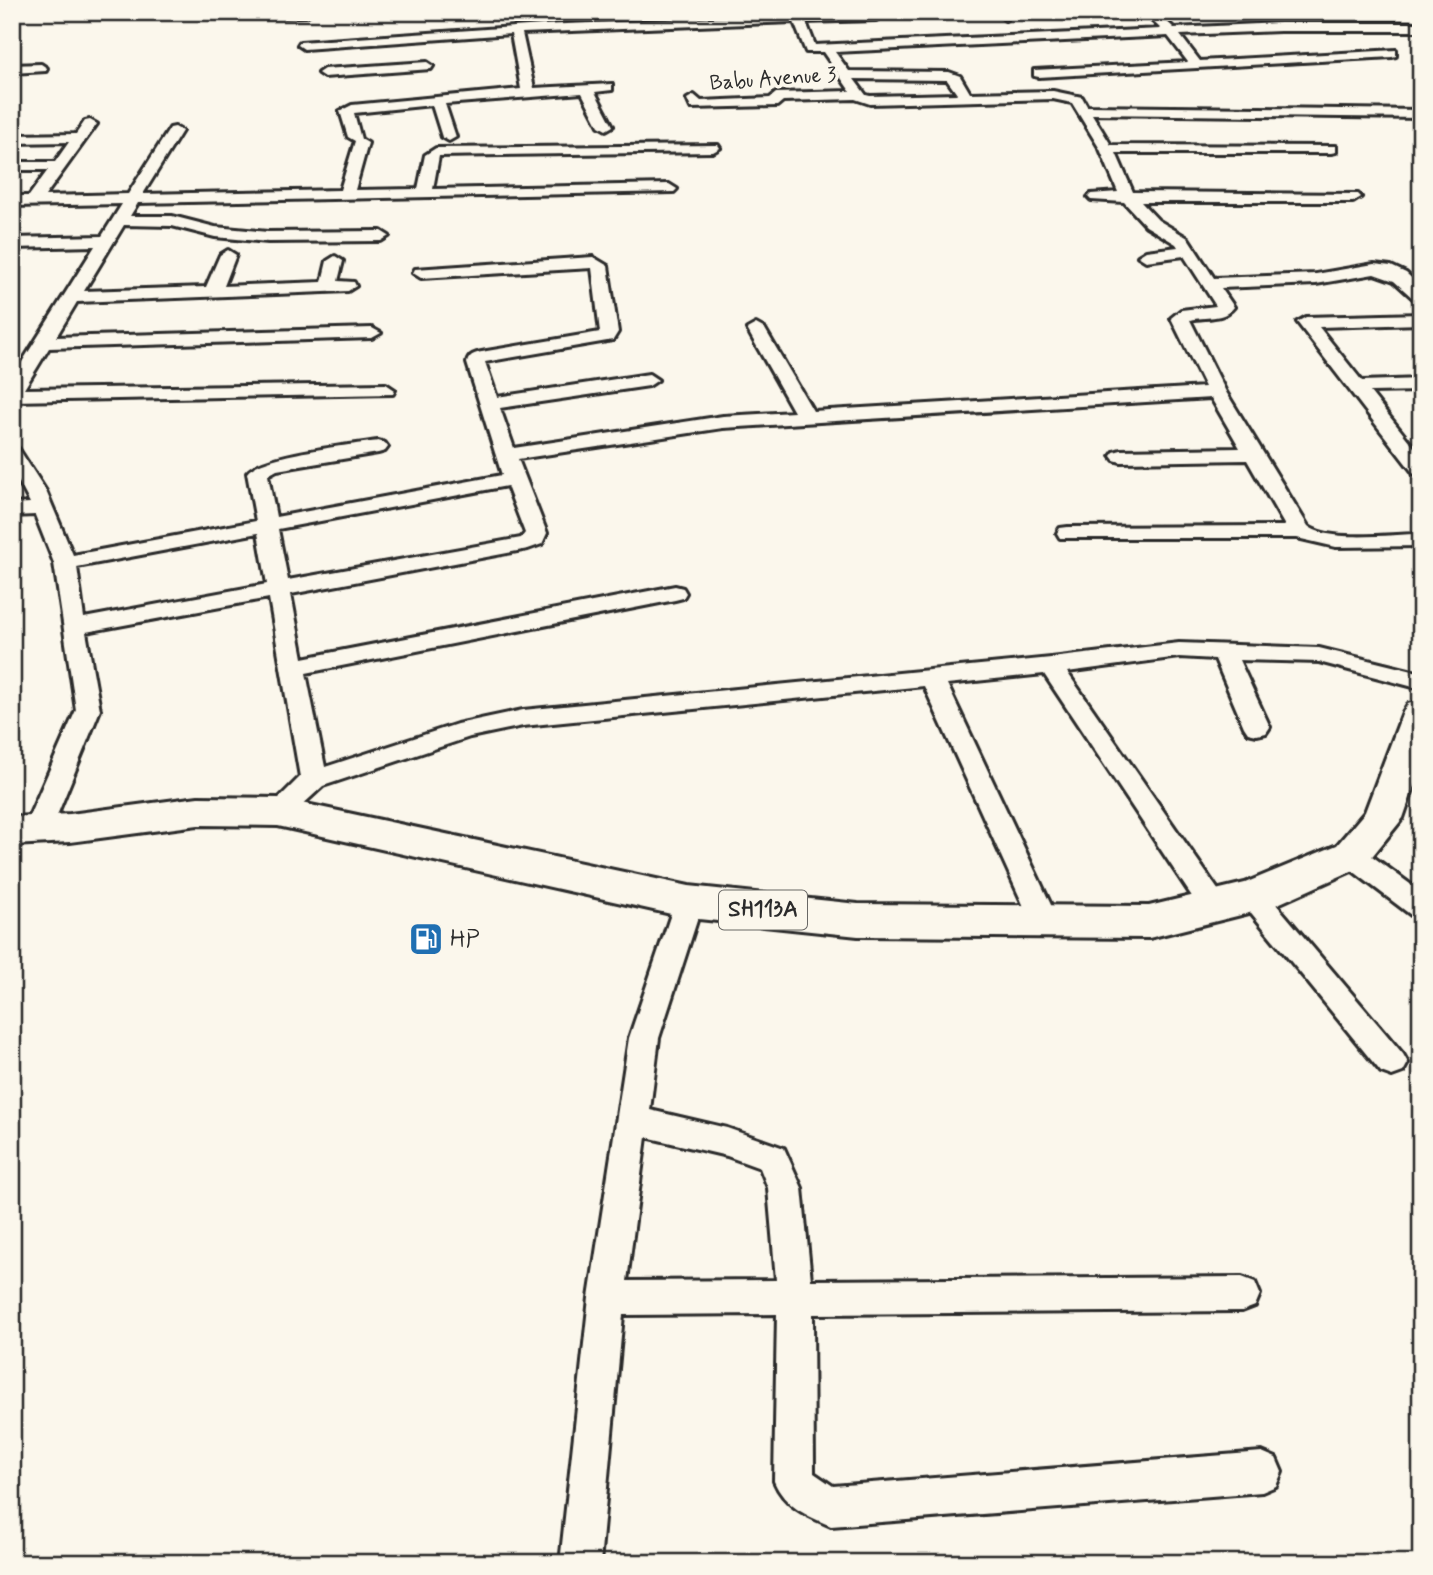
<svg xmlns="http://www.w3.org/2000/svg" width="1433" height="1575" viewBox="0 0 1433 1575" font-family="Mynerve,sans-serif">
	<rect width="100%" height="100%" fill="#fbf7ec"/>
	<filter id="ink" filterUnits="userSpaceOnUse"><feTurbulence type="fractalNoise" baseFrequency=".0143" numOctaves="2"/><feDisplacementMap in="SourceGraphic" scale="14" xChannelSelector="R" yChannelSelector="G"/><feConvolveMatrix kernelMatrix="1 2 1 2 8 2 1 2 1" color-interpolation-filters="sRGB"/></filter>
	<g filter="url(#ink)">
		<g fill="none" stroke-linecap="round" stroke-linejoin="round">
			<g stroke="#2b2b2b" stroke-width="6">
				<g id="minor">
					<path d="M 244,12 L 312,12 L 306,16 L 249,18 L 245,16 Z"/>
					<path d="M 790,12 L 802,12 L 803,15 L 876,12 L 882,16 L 876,20 L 806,22 L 815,45 L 1161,29 L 1143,12 L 1156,12 L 1174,28 L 1280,23 L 1421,23 L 1421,31 L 1280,31 L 1180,35 L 1200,61 L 1396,50 L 1396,56 L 1392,57 L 1039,77 L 1034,76 L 1034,70 L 1188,62 L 1168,36 L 835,52 L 849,71 L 949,72 L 960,76 L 970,93 L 1053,91 L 1082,97 L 1087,106 L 1421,110 L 1421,118 L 1092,114 L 1111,145 L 1336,146 L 1336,152 L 1331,153 L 1116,153 L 1133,192 L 1358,194 L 1361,197 L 1353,202 L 1141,202 L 1158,220 L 1188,238 L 1214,278 L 1316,274 L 1374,264 L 1391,266 L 1406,273 L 1421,287 L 1421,301 L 1415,300 L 1394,281 L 1374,274 L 1316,284 L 1221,288 L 1234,307 C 1223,321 1205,316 1190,320 L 1226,392 L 1308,526 C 1328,543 1393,534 1421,534 L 1421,546 L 1336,547 L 1297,538 L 1060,538 L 1057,533 L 1060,528 L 1068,527 L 1285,526 L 1247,460 L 1121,462 L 1114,460 L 1111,456 L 1114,452 L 1121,450 L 1240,448 L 1211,398 L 723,428 L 518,459 L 547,533 L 542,544 L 528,549 L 291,594 L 303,658 L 675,586 L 683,588 L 686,593 L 683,598 L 675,600 L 306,673 L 325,767 L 457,724 L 523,710 L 1051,658 L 1179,643 L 1319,648 L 1421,673 L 1421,689 L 1319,662 L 1239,660 L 1270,727 L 1266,733 L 1257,735 L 1248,733 L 1244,727 L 1215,659 L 1179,657 L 1067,672 L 1223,897 L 1227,905 L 1223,913 L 1213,916 L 1203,913 L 1044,674 L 947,684 L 1059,922 L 1055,930 L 1045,933 L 1035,930 L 1031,922 L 924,686 L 523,726 L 470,737 L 323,786 L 287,819 L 278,821 L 269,819 L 265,812 L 300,777 L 269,598 L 86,632 L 100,710 L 51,830 L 47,837 L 37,840 L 27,837 L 23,830 L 76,710 L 54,563 L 35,515 L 12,516 L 12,504 L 30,503 L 12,469 L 12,447 L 19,449 L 46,491 L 73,555 L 256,521 L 247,473 C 261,454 352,445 378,441 L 385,443 L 388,447 L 385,451 L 378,453 L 277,470 L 268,475 L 276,517 L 502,475 L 467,363 C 469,353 478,353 487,351 L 600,332 L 592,268 L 421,278 L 413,273 L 415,269 L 593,257 L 608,266 L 618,332 L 613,340 L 485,362 L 497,397 L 649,374 L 658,380 L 649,386 L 500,408 L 514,448 L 723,416 L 794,412 L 747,329 L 756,324 L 765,329 L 813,411 L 1205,387 L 1171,318 L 1181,310 L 1216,306 L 1184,256 L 1146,261 L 1138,256 L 1146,251 L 1178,247 L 1176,244 L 1146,226 L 1124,202 L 1091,200 L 1088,197 L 1091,194 L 1118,192 L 1100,149 L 1072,103 L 1053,99 L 870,104 L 855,99 L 783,101 L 777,106 L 691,108 L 687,99 L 694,95 L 701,101 L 770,98 L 776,93 L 850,91 L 823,52 L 806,52 L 794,22 L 522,33 L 534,88 L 612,84 L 612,90 L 595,92 L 613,126 L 606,130 L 599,126 L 582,93 L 445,104 L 456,137 L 449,141 L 442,137 L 432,105 L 354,113 L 361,139 L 368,143 L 355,190 L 418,189 L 425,155 L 436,148 L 718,145 L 720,148 L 713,152 L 439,156 L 433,189 L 669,184 L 677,189 L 674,192 L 138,203 L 130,216 L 172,216 L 215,227 L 268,232 L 381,231 L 389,236 L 381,241 L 268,242 L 215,237 L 172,226 L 124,225 L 84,291 L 206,287 L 220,255 L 228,250 L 236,255 L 224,286 L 322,282 L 327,261 L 335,256 L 343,261 L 338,281 L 354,282 L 356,286 L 348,291 L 77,302 L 56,337 L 372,328 L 381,333 L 372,338 L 49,348 L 24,389 L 386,384 L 395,390 L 393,394 L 12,401 L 12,378 L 95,246 L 12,248 L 12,238 L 102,236 L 122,204 L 12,206 L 12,196 L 29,196 L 48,170 L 12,170 L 12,162 L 55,162 L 69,142 L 12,143 L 12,135 L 76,134 L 85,121 L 90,120 L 97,124 L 45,196 L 128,194 L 170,128 L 175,127 L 182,131 L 143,194 L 340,190 L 355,141 L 348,137 L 340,111 L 352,105 L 521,89 L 511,34 L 304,49 L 298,45 L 300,42 L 542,25 L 791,15 ZM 854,79 L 947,80 L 957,94 L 870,96 L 866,95 ZM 507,486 L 525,533 L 521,538 L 288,580 L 278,529 ZM 258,533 L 267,584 L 84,618 L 77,567 Z"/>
					<path d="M 995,12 L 1008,12 L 1011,16 L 1005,20 Z"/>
					<path d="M 427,62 L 433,66 L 431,69 L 324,77 L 318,73 L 324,69 Z"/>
					<path d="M 41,64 L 47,68 L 46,71 L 12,73 L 12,65 Z"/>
					<path d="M 1421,314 L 1421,324 L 1319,327 L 1362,381 L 1421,379 L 1421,391 L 1370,392 L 1421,456 L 1421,476 L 1414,474 L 1297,322 L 1306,317 Z"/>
					<path d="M 1351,845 L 1361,848 L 1421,892 L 1421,918 L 1411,915 L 1341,862 L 1337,855 L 1341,848 Z"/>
					<path d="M 1254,886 L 1264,890 L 1403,1054 L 1408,1063 L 1403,1072 L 1392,1076 L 1381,1072 L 1244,904 L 1240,897 L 1244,890 Z"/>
					<path d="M 689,891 L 699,894 L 703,902 L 659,1038 L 650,1110 L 727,1128 L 784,1148 L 802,1188 L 811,1280 L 1242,1277 L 1255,1282 L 1260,1294 L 1255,1306 L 1242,1311 L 813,1314 L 814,1473 L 833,1486 L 1262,1452 L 1276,1458 L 1282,1472 L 1276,1486 L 1262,1492 L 831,1526 C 806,1515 785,1507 774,1481 L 777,1314 L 623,1315 L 600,1563 L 560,1563 L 589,1298 L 629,1038 L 675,902 L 679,894 ZM 646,1137 L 727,1156 L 760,1168 L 768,1188 L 776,1280 L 627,1281 Z"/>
				</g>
			</g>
			<g stroke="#2b2b2b" stroke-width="6">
				<path id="primary" d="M 1421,700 L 1421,766 L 1403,818 L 1365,865 L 1269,908 L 1149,938 L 858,936 L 689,918 L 278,826 L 198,825 L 70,842 L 12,845 L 12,817 L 70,814 L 198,797 L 278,798 L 689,886 L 858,904 L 1149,906 L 1245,883 L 1337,845 L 1365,812 L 1403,712 L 1408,704 Z"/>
			</g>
			<use href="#minor" fill="#fbf7ec" fill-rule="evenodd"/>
			<use href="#primary" fill="#fbf7ec" fill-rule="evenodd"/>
		</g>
	</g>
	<defs>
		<g id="fuel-square" transform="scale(1.75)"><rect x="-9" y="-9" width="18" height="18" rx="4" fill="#1f6fb2" stroke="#fbf7ec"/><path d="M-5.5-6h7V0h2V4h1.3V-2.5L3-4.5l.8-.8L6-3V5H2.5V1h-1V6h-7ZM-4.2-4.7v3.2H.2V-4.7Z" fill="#fff"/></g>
	</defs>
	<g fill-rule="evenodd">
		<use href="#fuel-square" x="426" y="939"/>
	</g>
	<g text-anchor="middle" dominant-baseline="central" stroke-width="7" stroke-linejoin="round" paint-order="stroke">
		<g font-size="21" fill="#2b2b2b" stroke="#fbf7ec">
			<text transform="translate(773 79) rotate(-4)">Babu Avenue 3</text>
		</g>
		<rect fill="#fbf7ec" stroke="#696865" stroke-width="2" x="719" y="890.5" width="88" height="39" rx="5"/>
		<g font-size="23" font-weight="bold" fill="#2b2b2b">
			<text x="763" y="910">SH113A</text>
		</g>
		<g font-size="24" fill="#2b2b2b" stroke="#fbf7ec" text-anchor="start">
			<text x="450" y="939">HP</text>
		</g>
	</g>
	<rect width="1433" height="1575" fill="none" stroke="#fbf7ec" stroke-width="42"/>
	<rect x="21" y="21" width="1391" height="1533" fill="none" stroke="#2b2b2b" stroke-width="2.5" filter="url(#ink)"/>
</svg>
